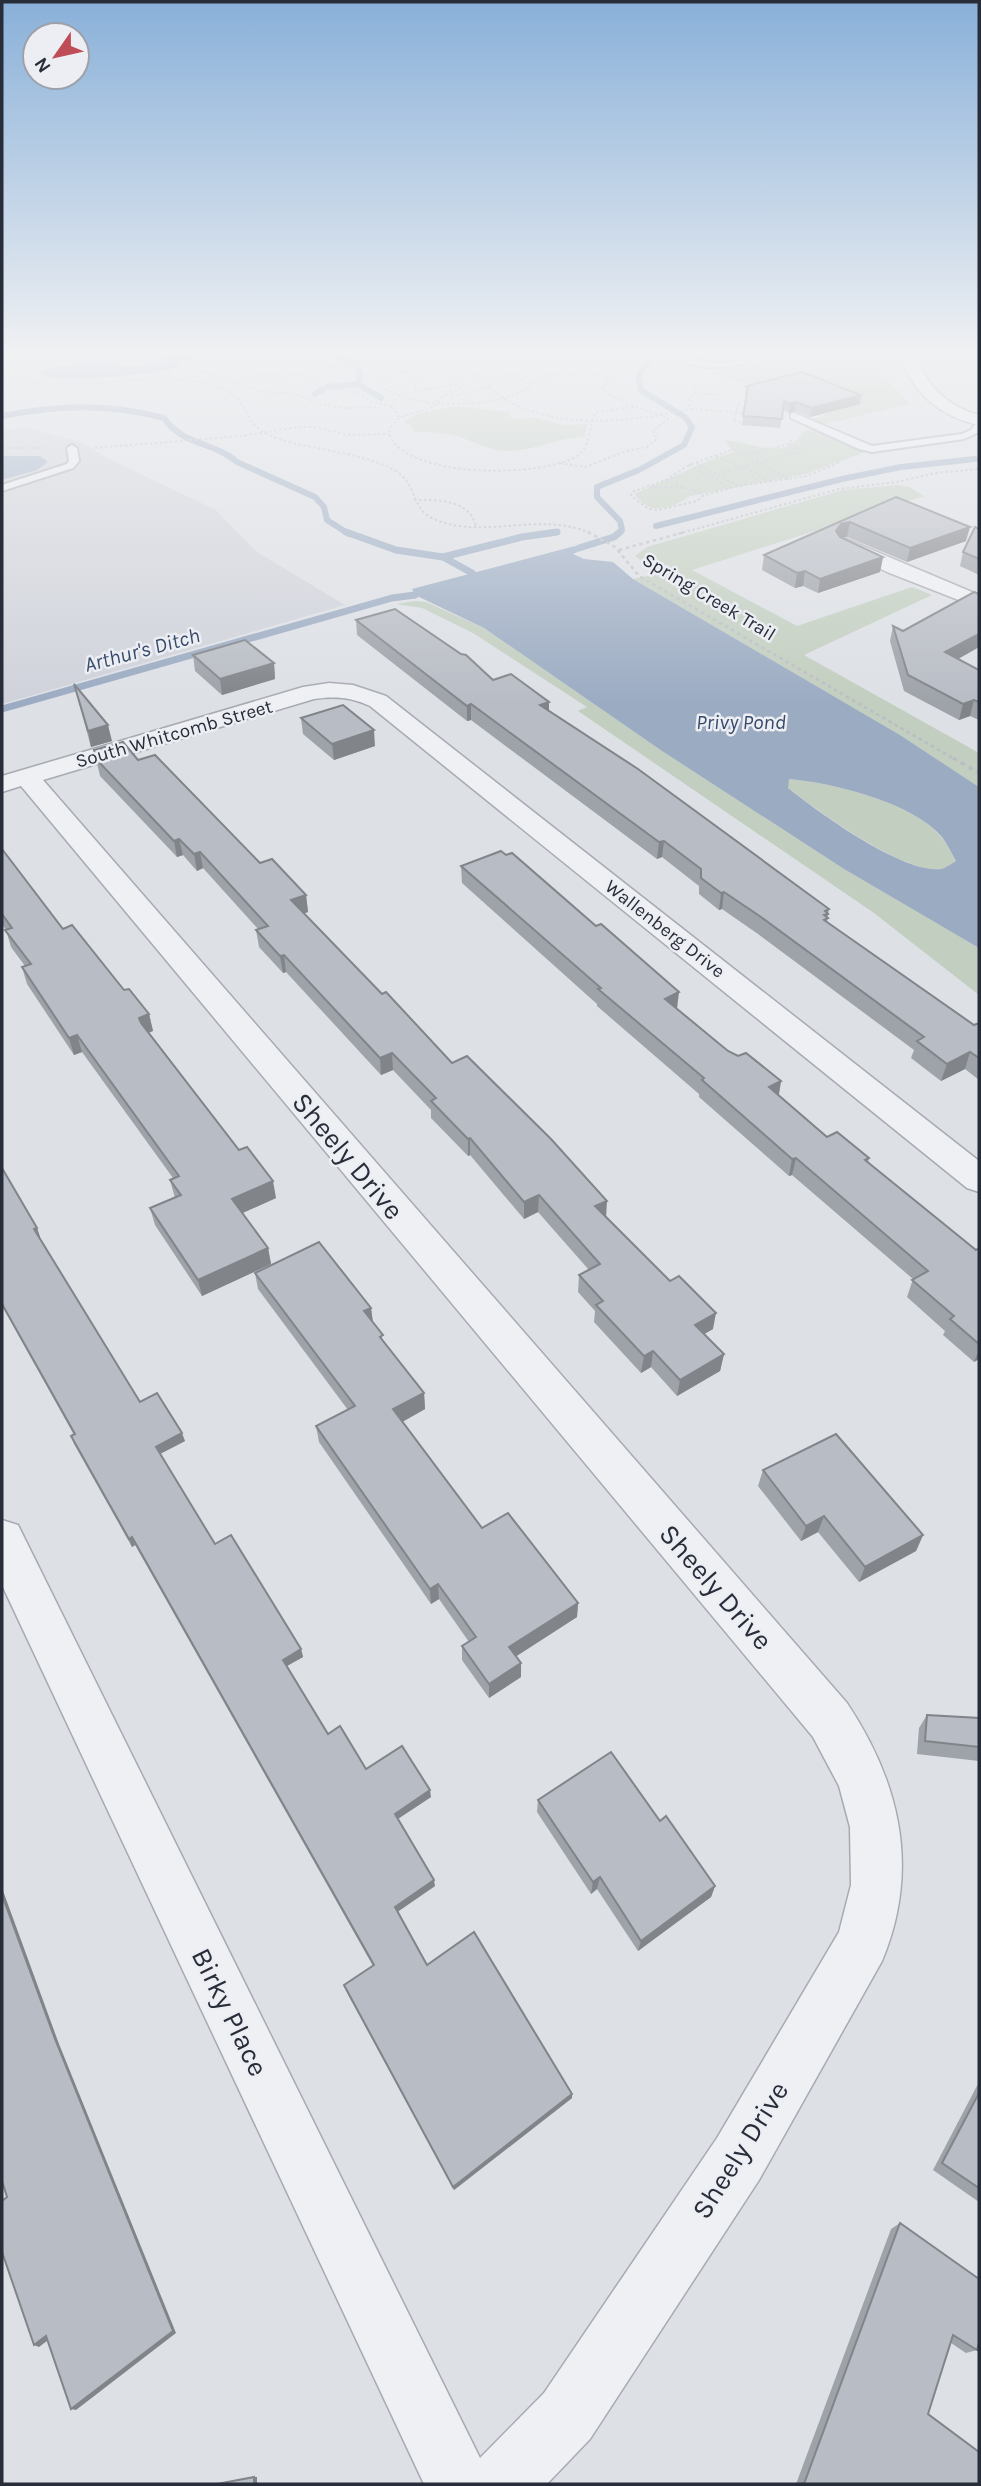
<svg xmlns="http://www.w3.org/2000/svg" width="981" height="2486" viewBox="0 0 981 2486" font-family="Karla,sans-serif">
	<rect width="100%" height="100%" fill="#dde0e5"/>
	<path fill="#cfd2da" d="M 24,427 L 81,442 L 109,459 L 216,510 L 257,552 L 345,605 L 2,704 L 2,431 Z"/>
	<g fill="#c2cebf">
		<path d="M 773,355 L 877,355 L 879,370 L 910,404 L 821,425 L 812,419 L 822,417 L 831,407 L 715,375 L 714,371 L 773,364 Z"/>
		<path d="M 456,406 L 508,412 L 512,419 L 537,418 L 562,425 L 587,424 L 585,437 C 557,437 533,452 504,451 C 486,449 473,441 457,436 C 443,432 427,432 413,432 L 412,426 L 403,422 L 420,413 Z"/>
		<path d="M 813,428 L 865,452 L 805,474 L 690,496 C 681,503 662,512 650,507 C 645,505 639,499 635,496 L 636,493 C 669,480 699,462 734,452 L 724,440 C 741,441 772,453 786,447 C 798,443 798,432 813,428 Z"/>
		<path d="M 897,485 L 909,487 L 924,496 L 692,570 L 797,626 L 912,587 L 932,595 L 804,655 L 979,753 L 979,787 L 900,735 L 633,579 L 657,574 L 643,566 L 643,562 L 635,556 L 647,547 L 843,490 Z"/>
		<path d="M 415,601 L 426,602 L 484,628 L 662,751 L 844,869 L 979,948 L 979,995 L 874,913 L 578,711 L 587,707 L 473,633 L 422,608 L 396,604 Z"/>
		<path d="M 788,779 C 832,783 914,802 942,838 C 947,845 952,854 956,861 C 952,863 946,868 941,869 C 904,874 818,811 788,788 Z"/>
	</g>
	<g fill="#9babc2" fill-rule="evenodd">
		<path d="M 209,355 C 201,358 190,358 182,362 C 177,365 176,369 169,370 C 148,374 51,385 38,373 L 49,368 L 89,362 L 142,367 L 170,356 Z"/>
		<path d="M 2,456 L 40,456 L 48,462 L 37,470 L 2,480 Z"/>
		<path d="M 575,546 L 581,550 L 573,554 L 584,559 L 613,562 L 633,579 L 900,735 L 979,787 L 979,948 L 844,869 L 662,751 L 484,628 L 415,595 L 412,589 ZM 789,779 C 833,783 912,802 942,837 C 947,844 952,854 956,861 C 952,863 946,868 941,869 C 903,874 818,812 788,788 Z"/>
	</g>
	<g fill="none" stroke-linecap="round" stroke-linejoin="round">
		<g stroke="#9babc2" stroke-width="6">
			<path d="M 340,358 L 357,363 L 360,375 L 358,384 L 381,398"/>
			<path d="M 315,394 L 327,387 L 358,384"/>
			<path d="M 2,416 C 58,405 108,403 164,418 C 182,445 214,442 237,462 L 315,497 L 324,507 L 327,520 L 349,534"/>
			<path d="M 656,526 L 842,479 L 901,467 L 975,459"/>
			<path d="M 546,534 L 557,532"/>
			<path d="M 618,534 L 622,530 L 620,521 L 597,497 L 597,487 L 639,470 L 684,445 L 692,427 L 685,417 L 642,391 L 638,377 L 648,360"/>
		</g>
		<g stroke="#9babc2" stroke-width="7">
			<path d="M 346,532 L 396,550 L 443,557 L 472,573"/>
			<path d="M 579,548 L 614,537 L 620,532"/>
			<path d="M 443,557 L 522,537 L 557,532"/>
			<path d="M 2,709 L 392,598 L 415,595"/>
		</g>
		<g stroke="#a7aab2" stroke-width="4">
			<g id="lane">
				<path d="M 674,355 C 692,355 729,374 743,355 L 751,355 L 748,363 C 725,368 693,372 674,355 Z"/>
				<path d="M 794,413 L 872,446 L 962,434 L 971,430 L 979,420 L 979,432 L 964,439 L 872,452 L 859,449 L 791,418 L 791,414 Z"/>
				<path d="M 72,445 L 77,448 L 79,461 L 73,468 L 2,491 L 2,485 L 67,464 L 69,461 L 67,448 Z"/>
			</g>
		</g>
		<g stroke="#a7aab2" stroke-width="3">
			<g id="street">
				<path d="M 901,355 L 917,355 C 925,386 949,407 979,415 L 979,425 C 942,417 911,394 901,355 Z"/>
				<path d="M 846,539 L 979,595 L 979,608 L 887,572 L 839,549 L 836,545 L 839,541 Z"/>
				<path d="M 329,683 L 353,685 L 386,696 L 979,1161 L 979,1192 L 967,1188 L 370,706 C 351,697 334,696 314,699 L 43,780 L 847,1703 C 901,1784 920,1870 882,1961 L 759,2180 L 590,2439 L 547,2484 L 424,2484 L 2,1585 L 2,1520 L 18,1525 L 480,2458 L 544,2393 L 717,2138 L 839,1932 L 851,1885 L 850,1827 L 839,1786 L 813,1737 L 21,786 L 2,792 L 2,776 L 303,687 Z"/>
			</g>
		</g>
		<g stroke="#bbbdc4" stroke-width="2" stroke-dasharray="2.5 2.5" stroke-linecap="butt">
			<path d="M 156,355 L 141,362 L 165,362 L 189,355"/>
			<path d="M 220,355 L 199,363 L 238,364 L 261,376 L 305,375 L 315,380 L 319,387 L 357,392 L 370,401 L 392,407"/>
			<path d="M 281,355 C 293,359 306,365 319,366 C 354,370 386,358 417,380 L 414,388 L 420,390 L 461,384"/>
			<path d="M 834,360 L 861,363"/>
			<path d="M 200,365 L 196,370 L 224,377 L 259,391 L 295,394 L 323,405 L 344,408 L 379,407"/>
			<path d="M 438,366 L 441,359 L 626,368 L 630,360 L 654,357"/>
			<path d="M 438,366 C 468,366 507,364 530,386 C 497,410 413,410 380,386 L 386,376 L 392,373 Z"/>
			<path d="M 449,371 L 473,373 L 493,380"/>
			<path d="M 518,373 L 602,374 L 608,379 L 603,388 C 618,404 641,408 661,415 C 602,424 536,427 488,387 L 493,380 Z"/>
			<path d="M 794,376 L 791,372 L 808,365 L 804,355"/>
			<path d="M 811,378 L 822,374 L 822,369 L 831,365 L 829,361 L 836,358 L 835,355"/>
			<path d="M 530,383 L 555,375"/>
			<path d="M 464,384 C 457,394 448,392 440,399 C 433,405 440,403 432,407 C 416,415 394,412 389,433 C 402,479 543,478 577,456 C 592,446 588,426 596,412 L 635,407"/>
			<path d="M 2,385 C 30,383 59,385 87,384 C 131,382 181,371 224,389 C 251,401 240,425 276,438 C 314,451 358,451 394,470 C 419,484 409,509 436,520 C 486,540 541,510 592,534"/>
			<path d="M 695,385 L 689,407 L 691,409 L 748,413"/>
			<path d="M 694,393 L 721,395"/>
			<path d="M 451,397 L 488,387"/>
			<path d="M 397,398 L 392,407 L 400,418"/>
			<path d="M 739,403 L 733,421 L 742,422"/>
			<path d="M 661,415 L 691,409"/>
			<path d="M 792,440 L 789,444 L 747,455 L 732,450 L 689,465 L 666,480 L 632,492 L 631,496 L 649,509 L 658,510 L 697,501 L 704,495 L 739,486 L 806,476 L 841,462"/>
			<path d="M 2,448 L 44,448"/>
			<path d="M 95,448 L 241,436 L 299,427 L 314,427 L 348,435 L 389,434"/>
			<path d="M 747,455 L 788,479"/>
			<path d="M 716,456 L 739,468"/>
			<path d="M 560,463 L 585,467 L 627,451 L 647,447 L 657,439 L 653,431 L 668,419 L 661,415"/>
			<path d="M 696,463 L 738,486"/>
			<path d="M 689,465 L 730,488"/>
			<path d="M 718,474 L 746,467"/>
			<path d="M 666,480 L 704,495"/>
			<path d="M 770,481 L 743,466 L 802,452 L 798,447 L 789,444"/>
			<path d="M 650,487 L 687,488"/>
			<path d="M 414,500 C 438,500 469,499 476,526"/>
			<path d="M 678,534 L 839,489 L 897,482 L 935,473 L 979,469"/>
		</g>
		<g stroke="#bbbdc4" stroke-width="2.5" stroke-dasharray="3.5 3.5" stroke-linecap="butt">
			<path d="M 588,532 L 615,547 L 639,576 L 956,760"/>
			<path d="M 619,550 L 685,532"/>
		</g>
		<path stroke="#bbbdc4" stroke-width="3.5" stroke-dasharray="4.5 4.5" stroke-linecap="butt" d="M 953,758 L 979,773"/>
		<use href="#lane" fill="#eff0f4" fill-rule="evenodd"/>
		<use href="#street" fill="#eff0f4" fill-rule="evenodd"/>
		<path fill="#fff" fill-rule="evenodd" d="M 2,355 L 22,355 L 2,363 Z"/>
	</g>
	<g fill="#9ea2a9">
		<path d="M 746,386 L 861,395 L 860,404 L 810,417 L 795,411 L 789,413 L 783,410 L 780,428 L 742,425 L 747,395 L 745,395 Z"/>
		<path d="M 896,497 L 966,541 L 907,562 L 847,537 L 842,538 L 883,557 L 880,572 L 818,593 L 803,586 L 795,588 L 762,570 L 764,555 Z"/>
		<path d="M 979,529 L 979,575 L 960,566 L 963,552 Z"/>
		<path d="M 979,594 L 979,647 L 958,659 L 979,670 L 979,720 L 970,716 L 959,720 L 904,691 L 890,641 L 893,626 L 903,631 Z"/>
		<path d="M 356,620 L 493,680 L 549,711 L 829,909 L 827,922 L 974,1025 L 979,1023 L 979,1080 L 965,1069 L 941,1081 L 911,1058 L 914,1050 L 758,934 L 722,909 L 719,910 L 699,894 L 699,886 L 662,857 L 657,859 L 471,720 L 467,721 L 357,635 Z"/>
		<path d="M 193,655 L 274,663 L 275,679 L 222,695 L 195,671 Z"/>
		<path d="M 74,684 L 112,741 L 91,747 Z"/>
		<path d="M 301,718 L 375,746 L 334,760 L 303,734 Z"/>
		<path d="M 94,750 L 138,760 L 260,863 L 306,895 L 308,912 L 304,913 L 382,994 L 606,1217 L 713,1329 L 704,1334 L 724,1354 L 720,1371 L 677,1396 L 651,1367 L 641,1373 L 594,1322 L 595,1311 L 578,1292 L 579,1275 L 589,1270 L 538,1212 L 524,1219 L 470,1155 L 468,1156 L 431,1118 L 431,1110 L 393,1070 L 381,1075 L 286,972 L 283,973 L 259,947 L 256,930 L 258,929 L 203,868 L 197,871 L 183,855 L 177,857 L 100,776 Z"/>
		<path d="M 2,849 L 63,929 L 149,1014 L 153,1031 L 149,1032 L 276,1198 L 242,1213 L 268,1248 L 271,1264 L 202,1296 L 155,1225 L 150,1208 L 175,1198 L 170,1180 L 173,1178 L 82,1052 L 74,1055 L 27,984 L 22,967 L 25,966 L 11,947 L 6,930 L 2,924 Z"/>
		<path d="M 461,866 L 677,1009 L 728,1051 L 781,1081 L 779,1095 L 827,1137 L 869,1158 L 868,1163 L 976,1250 L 979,1248 L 979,1359 L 974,1362 L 943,1335 L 945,1331 L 907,1297 L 913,1279 L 792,1175 L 789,1176 L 699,1097 L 699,1094 L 597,1006 L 597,1004 L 462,883 Z"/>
		<path d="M 2,1168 L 37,1228 L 40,1237 L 39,1237 L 140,1402 L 185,1441 L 160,1454 L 215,1544 L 301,1649 L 303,1657 L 287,1666 L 328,1734 L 366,1769 L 431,1797 L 398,1819 L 435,1886 L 398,1911 L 427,1965 L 572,2098 L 454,2190 L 346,1991 L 344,1985 L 373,1966 L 135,1545 L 132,1547 L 74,1444 L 71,1436 L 74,1435 L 2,1306 Z"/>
		<path d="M 255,1273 L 371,1308 L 373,1322 L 384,1342 L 424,1393 L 425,1409 L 402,1422 L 482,1528 L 578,1603 L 577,1617 L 516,1656 L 521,1663 L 521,1677 L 489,1698 L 462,1660 L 462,1646 L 469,1642 L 439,1599 L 431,1604 L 319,1442 L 316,1426 L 348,1410 L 258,1289 Z"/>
		<path d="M 763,1470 L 923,1535 L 916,1551 L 859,1582 L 818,1532 L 801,1541 L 758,1486 Z"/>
		<path d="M 927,1715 L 979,1718 L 979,1761 L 917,1754 L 919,1728 Z"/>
		<path d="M 538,1800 L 660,1821 L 715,1886 L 711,1897 L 638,1951 L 597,1889 L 591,1894 L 537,1812 Z"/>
		<path d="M 979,2082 L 979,2202 L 933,2170 Z"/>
		<path d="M 900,2223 L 977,2350 L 966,2353 L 951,2343 L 928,2414 L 979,2484 L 796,2484 L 891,2229 Z"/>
	</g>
	<g fill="#818489">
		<path d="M 861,395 L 860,404 L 810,417 L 812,408 Z"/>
		<path d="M 796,402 L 795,411 L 789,413 L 790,404 Z"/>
		<path d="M 850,522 L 847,537 L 838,538 L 836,531 L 841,524 Z"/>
		<path d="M 970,527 L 966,541 L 907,562 L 910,548 Z"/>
		<path d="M 883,557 L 880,572 L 818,593 L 820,579 Z"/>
		<path d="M 805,571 L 803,586 L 795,588 L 797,573 Z"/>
		<path d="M 979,634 L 979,647 L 942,668 L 945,652 Z"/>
		<path d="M 274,663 L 275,679 L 222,695 L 220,679 Z"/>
		<path d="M 974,700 L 970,716 L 959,720 L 963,704 Z"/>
		<path d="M 549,702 L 549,718 L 540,705 Z"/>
		<path d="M 471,704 L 471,720 L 467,721 L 467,706 Z"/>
		<path d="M 108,725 L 112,741 L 91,747 L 88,731 Z"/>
		<path d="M 374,730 L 375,746 L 334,760 L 332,744 Z"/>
		<path d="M 179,839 L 183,855 L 177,857 L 174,841 Z"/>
		<path d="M 664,841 L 662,857 L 657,859 L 659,842 Z"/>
		<path d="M 200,852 L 203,868 L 197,871 L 194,854 Z"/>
		<path d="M 724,892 L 722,909 L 719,910 L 721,893 Z"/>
		<path d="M 306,895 L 308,912 L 293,917 L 291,900 Z"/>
		<path d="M 284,955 L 286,972 L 283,973 L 280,956 Z"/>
		<path d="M 679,992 L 677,1009 L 665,999 Z"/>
		<path d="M 149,1014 L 153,1031 L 143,1035 L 139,1018 Z"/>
		<path d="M 77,1035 L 82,1052 L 74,1055 L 69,1038 Z"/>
		<path d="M 970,1052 L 965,1069 L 941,1081 L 947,1064 Z"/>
		<path d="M 392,1053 L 393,1070 L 381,1075 L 380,1058 Z"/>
		<path d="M 781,1081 L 778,1098 L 769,1087 Z"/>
		<path d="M 470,1138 L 470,1155 L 468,1156 L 468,1139 Z"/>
		<path d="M 796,1158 L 792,1175 L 789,1176 L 792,1159 Z"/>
		<path d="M 273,1181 L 276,1198 L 236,1216 L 232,1199 Z"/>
		<path d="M 539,1195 L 538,1212 L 524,1219 L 524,1202 Z"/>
		<path d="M 607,1201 L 606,1218 L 595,1206 Z"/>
		<path d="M 37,1228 L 40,1237 L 37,1238 L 34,1229 Z"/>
		<path d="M 268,1248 L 271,1264 L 202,1296 L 198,1280 Z"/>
		<path d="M 371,1308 L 373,1324 L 364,1311 Z"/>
		<path d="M 716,1313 L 713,1329 L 692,1341 L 695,1325 Z"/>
		<path d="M 979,1350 L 979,1359 L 974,1362 Z"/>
		<path d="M 653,1351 L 651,1367 L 641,1373 L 644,1356 Z"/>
		<path d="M 724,1354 L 720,1371 L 677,1396 L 680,1380 Z"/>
		<path d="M 424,1393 L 425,1409 L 395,1426 L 393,1409 Z"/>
		<path d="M 182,1433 L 185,1441 L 158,1455 L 156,1447 Z"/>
		<path d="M 824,1516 L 818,1532 L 801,1541 L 806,1526 Z"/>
		<path d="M 923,1535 L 916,1551 L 859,1582 L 865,1567 Z"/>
		<path d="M 132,1537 L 135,1545 L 132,1547 L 129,1539 Z"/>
		<path d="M 438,1584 L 439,1599 L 431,1604 L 430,1589 Z"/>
		<path d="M 578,1603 L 577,1617 L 509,1661 L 509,1647 Z"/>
		<path d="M 301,1649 L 303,1657 L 285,1667 L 283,1660 Z"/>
		<path d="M 521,1663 L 521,1677 L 489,1698 L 489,1684 Z"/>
		<path d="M 430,1790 L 431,1797 L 396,1820 L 395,1814 Z"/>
		<path d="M 600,1877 L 597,1889 L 591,1894 L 593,1882 Z"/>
		<path d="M 434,1880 L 435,1886 L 396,1913 L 395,1907 Z"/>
		<path d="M 715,1886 L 711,1897 L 638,1951 L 641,1941 Z"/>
		<path d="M 2,1888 L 59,2044 L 176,2333 L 76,2410 L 71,2409 L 55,2039 L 2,1895 Z"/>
		<path d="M 572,2094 L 572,2098 L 454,2190 L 453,2187 Z"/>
		<path d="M 46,2336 L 51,2338 L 39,2347 L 34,2345 Z"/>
		<rect x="254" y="2477" width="3" height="7"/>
	</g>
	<g fill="#b8bcc4" stroke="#818489" stroke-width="2">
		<path d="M 802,372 L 861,395 L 812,408 L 796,402 L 790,404 L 784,401 L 782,419 L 743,416 L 748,387 L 746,386 Z"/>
		<path d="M 896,497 L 970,527 L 910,548 L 850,522 L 841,524 L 836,531 L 840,537 L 883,557 L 820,579 L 805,571 L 797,573 L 764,555 Z"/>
		<path d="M 975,527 L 979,529 L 979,559 L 963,552 Z"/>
		<path d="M 974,592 L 979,594 L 979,634 L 945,652 L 979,670 L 979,702 L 974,700 L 963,704 L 908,675 L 893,626 L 903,631 Z"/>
		<path d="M 395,609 L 461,654 L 466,655 L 493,680 L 511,674 L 549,702 L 540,705 L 638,769 L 829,909 L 825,911 L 828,914 L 824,915 L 828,918 L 824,920 L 974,1025 L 979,1023 L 979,1058 L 970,1052 L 947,1064 L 917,1041 L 924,1037 L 761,917 L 724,892 L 721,893 L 701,878 L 701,869 L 664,841 L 659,842 L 471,704 L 467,706 L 356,620 Z"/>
		<path d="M 245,640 L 274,663 L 220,679 L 193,655 Z"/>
		<path d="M 74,684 L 108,725 L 88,731 Z"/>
		<path d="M 343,705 L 374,730 L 332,744 L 301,718 Z"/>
		<path d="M 123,742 L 138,760 L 155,755 L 260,863 L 272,859 L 306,895 L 291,900 L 382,994 L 386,992 L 452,1063 L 467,1056 L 551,1139 L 607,1201 L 595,1206 L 670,1281 L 679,1276 L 716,1313 L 695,1325 L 724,1354 L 680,1380 L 653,1351 L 644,1356 L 596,1305 L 603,1301 L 579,1275 L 600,1264 L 539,1195 L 524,1202 L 470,1138 L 468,1139 L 431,1101 L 436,1098 L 392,1053 L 380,1058 L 284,955 L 280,956 L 256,930 L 268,926 L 200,852 L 194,854 L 179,839 L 174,841 L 97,760 L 94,750 Z"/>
		<path d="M 2,849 L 63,929 L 72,925 L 124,990 L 129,989 L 149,1014 L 139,1018 L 141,1023 L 239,1150 L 247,1147 L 273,1181 L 232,1199 L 268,1248 L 198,1280 L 150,1208 L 181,1195 L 170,1180 L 179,1176 L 77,1035 L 69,1038 L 22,967 L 31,964 L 5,930 L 12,928 L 2,914 Z"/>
		<path d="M 501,851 L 506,855 L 512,853 L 596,926 L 601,924 L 679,992 L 665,999 L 728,1051 L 738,1056 L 746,1053 L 781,1081 L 769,1087 L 827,1137 L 837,1132 L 869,1158 L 865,1160 L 976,1250 L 979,1248 L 979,1344 L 950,1319 L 954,1316 L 912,1280 L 928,1271 L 796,1158 L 792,1159 L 702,1080 L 704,1078 L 598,989 L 601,988 L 461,866 Z"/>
		<path d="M 2,1168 L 37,1228 L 34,1229 L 140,1402 L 157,1393 L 182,1433 L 156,1447 L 215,1544 L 231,1535 L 301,1649 L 283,1660 L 328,1734 L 340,1726 L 366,1769 L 402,1746 L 430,1790 L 395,1814 L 434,1880 L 395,1907 L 427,1965 L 474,1932 L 572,2094 L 453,2187 L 344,1985 L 374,1965 L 132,1537 L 129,1539 L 71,1436 L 75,1434 L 2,1304 Z"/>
		<path d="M 319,1242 L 371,1308 L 364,1311 L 383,1335 L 380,1337 L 424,1393 L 393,1409 L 482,1528 L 508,1513 L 578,1603 L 509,1647 L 521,1663 L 489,1684 L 462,1646 L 476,1637 L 438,1584 L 430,1589 L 316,1426 L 355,1406 L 255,1273 Z"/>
		<path d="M 836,1434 L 923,1535 L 865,1567 L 824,1516 L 806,1526 L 763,1470 Z"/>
		<path d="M 927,1715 L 979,1718 L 979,1747 L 925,1741 Z"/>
		<path d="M 611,1752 L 660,1821 L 666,1816 L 715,1886 L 641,1941 L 600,1877 L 593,1882 L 538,1800 Z"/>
		<path d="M 2,1895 L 55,2039 L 173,2331 L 71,2409 L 46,2336 L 34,2345 L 2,2252 L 2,2201 L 7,2197 L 2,2181 Z"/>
		<path d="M 979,2093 L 979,2188 L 942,2163 Z"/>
		<path d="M 900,2223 L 979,2279 L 979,2343 L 977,2350 L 953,2335 L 928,2414 L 979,2452 L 979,2484 L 804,2484 Z"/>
		<path d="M 254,2477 L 254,2484 L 217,2484 Z"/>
	</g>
	<linearGradient id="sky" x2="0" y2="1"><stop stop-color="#89b0d9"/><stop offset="0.5" stop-color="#f0f1f3"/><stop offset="1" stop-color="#f0f1f3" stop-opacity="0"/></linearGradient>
	<rect width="981" height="704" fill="url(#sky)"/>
	<g text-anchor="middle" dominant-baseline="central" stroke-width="5" stroke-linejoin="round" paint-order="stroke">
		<g font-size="19" fill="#282d3a" stroke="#eceef3">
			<text transform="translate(709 597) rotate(31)">Spring Creek Trail</text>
			<text transform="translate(174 734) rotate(-16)">South Whitcomb Street</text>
			<text transform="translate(665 929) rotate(38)">Wallenberg Drive</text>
		</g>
		<g font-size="21" font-style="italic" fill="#374a69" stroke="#eceef3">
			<text transform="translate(142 650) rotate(-15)">Arthur's Ditch</text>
			<text x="741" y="722">Privy Pond</text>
		</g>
		<g font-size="28" fill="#282d3a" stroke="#eceef3">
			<text transform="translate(348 1156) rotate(50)">Sheely Drive</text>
			<text transform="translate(716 1587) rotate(49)">Sheely Drive</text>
			<text transform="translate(230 2012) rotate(64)">Birky Place</text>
			<text transform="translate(740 2150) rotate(-58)">Sheely Drive</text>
		</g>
	</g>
	<rect width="981" height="2486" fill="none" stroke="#282d3a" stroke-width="7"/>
	<g transform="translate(56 56) rotate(236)"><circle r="33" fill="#eceef3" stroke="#9ea1a9" stroke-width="2"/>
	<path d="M0-5L12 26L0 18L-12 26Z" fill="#bf4d57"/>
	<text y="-10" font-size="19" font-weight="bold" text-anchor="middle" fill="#282d3a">N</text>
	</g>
</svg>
